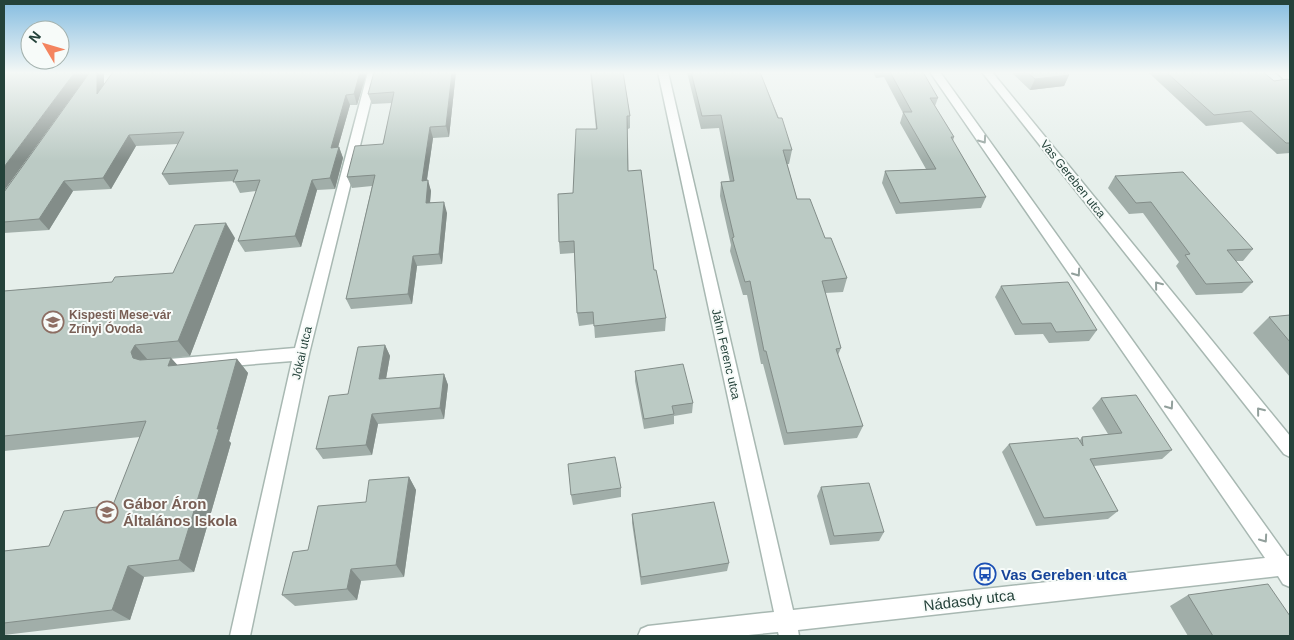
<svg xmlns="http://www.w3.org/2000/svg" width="1294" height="640" viewBox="0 0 1294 640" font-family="Arial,sans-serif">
	<rect width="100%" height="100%" fill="#e6efeb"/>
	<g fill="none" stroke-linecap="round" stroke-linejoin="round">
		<!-- minor casing -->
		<g stroke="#a8b8b2" stroke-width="3">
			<path id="minor" d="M368 72H378L309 354 250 636H230L292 361 158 372 152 371 150 366 152 361 158 360 295 348Z
				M658 72H668L793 610 1265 558 930 72H940L1287 556H1290V587L1283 584 1278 576 798 630 799 636H779L778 632 738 636H638L641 629 648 626 774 612Z
				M982 72H992L1290 436V457L1284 454Z
				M1276 72H1287L1290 74V82L1286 81Z"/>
		</g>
		<!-- minor -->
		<use href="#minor" fill="#fff" fill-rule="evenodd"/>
	</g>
	<!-- wall -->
	<path fill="#a1aea9" d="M90 72H103L104 73V85L367 72 357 105H350L338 147H339L343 158 335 189 317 190 301 247 245 252 238 241 256 191 240 193 234 181 169 185 162 174 178 144 136 146 111 189 73 191 49 230 4 233V192Z
		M456 72 449 137 433 138 427 180 431 191 430 202 447 213 442 264 417 266 412 304 351 309 346 299 372 186 352 188 347 177 383 144 392 103 372 104 368 94Z
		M590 72H623L630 116V128L628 129V171L654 270 666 318 665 331 595 338 594 324 579 326 577 313 574 253 560 254 559 242 573 193 596 129Z
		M687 72H760L792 150 789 164H787L797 199 825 238 847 278 843 292 825 293 841 348 838 355 863 426 857 438 784 445 763 364H761L747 295H743L730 251 731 245 720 196 721 182H730L719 128 701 129Z
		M873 72H923L938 98 935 106 954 137 953 141 986 197 981 208 896 214 882 183 885 171 926 169 900 123 903 113 884 77 876 78Z
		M1011 72H1068V73L1069 75 1064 86 1030 90Z
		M1148 72H1263L1274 81H1290V153L1277 154 1242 122 1206 126Z
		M1115 176 1253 249 1243 261H1236L1253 282 1242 293 1196 295 1176 266 1179 262 1143 213 1129 214 1108 188Z
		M235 238 190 356 171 358 177 365 237 359 248 373 229 441 231 443 194 572 144 577 130 620 4 635V551L49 546 113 505 140 437 4 451V291L112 282 173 273Z
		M1001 286 1097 330 1089 341 1049 343 1043 334 1015 335 995 297Z
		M1290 315V377L1253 333 1269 317Z
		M385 345 390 356 386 379 444 374 448 385 444 419 378 424 372 455 323 459 316 449 348 394Z
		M635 371 693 403 692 413 674 416V424L644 429 635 381Z
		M1101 398 1172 450 1162 459 1094 466 1118 511 1108 519 1036 526 1002 452 1009 444 1080 440 1082 437 1108 434 1092 408Z
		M409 477 416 490 404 577 361 581 357 600 295 606 282 595 308 550 366 502Z
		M821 487 884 532 879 541 830 545 817 496Z
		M621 488V497L573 505 571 495Z
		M632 514 729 563 727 571 641 585 632 523Z
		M1188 595 1290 636H1188L1170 606Z"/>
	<!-- shaded-wall -->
	<path fill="#838d89" d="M75 72H90L4 191V167Z
		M97 72H103L104 73V104L97 94Z
		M360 72H367L357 105 354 94Z
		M452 72H456L449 137 446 126Z
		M1069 75 1064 86 1030 90 1035 79Z
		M346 95 350 105 335 158 331 148Z
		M430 127 433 138 425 192 422 181Z
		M129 135 136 146 111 189 103 178Z
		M339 147 343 158 335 189 330 178Z
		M312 180 317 190 301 247 295 236Z
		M428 180 431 191 429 214 426 203Z
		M64 181 73 191 49 230 39 219Z
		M444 202 447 213 442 264 439 254Z
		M226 223 235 238 190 356 178 341Z
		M413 256 417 266 412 304 408 294Z
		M135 345 148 360 144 366 133 358 131 352Z
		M385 345 390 356 384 390 379 379Z
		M171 358 184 372 168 366Z
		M237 359 248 373 229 441 231 443 194 572 179 560Z
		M444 374 448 385 444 419 440 408Z
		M372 414 378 424 372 455 366 445Z
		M409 477 416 490 404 577 396 565Z
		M128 566 144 577 130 620 112 610Z
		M351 569 361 581 357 600 347 589Z"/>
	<!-- building -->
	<path fill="#bbcac4" stroke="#838d89" d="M4 72H75L4 167Z
		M90 72H97V94L113 72H360L354 94 346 95 331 148 339 147 330 178 312 180 295 236 238 241 260 180 233 182 238 170 162 174 184 132 129 135 103 178 64 181 39 219 4 222V192Z
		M374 72H452L446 126 430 127 422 181 428 180 426 203 444 202 439 254 413 256 408 294 346 299 375 175 347 177 355 146 383 144 394 92 368 94Z
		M591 72H623L630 116H627L628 171 641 170 654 270H656L666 318 594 326 593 312 577 313 574 241 559 242 558 194 573 193 576 129H597Z
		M691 72H760L778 118H782L792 150H783L797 199H810L825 238H831L847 278 822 281 841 348 836 349 863 426 787 433 766 351H764L750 281 745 282 732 238 734 237 721 182 734 181 721 115 702 116Z
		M890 72H923L938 98H930L954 137H951L986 197 900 203 885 171 936 169 903 112H912Z
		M1027 72H1066L1069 75 1035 79Z
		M1166 72H1263L1274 81 1288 79 1290 81V143H1286L1251 111 1214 115Z
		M1183 172 1253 249 1227 250 1253 282 1206 284 1185 255 1190 254 1151 202 1136 203 1115 176Z
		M226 223 178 341 135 345 131 352 133 358 140 360 171 358 168 366 237 359 217 429H219L179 560 128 566 112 610 4 623V551L49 546 64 511 113 505 146 421 4 436V291L112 282 115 277 173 273 195 225Z
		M1068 282 1097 330 1056 332 1051 323 1022 324 1001 286Z
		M1290 315V342L1269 317Z
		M385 345 379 379 444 374 440 408 372 414 366 445 316 449 329 396 348 394 358 347Z
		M683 364 693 403 672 406 674 414 644 419 635 371Z
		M1136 395 1172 450 1090 459 1118 511 1044 518 1009 444 1078 438 1083 446 1082 437 1122 433 1101 398Z
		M615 457 621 488 571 495 568 464Z
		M409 477 396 565 351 569 347 589 282 595 293 552 308 550 318 506 366 502 369 480Z
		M869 483 884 532 834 536 821 487Z
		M714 502 729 563 641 577 632 514Z
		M1268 584 1290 616V636H1213L1188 595Z"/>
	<!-- one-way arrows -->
	<defs><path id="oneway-chevron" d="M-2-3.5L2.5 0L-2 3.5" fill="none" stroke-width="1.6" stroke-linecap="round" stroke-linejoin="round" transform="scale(1.25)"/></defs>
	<g stroke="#92a09c">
		<use href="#oneway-chevron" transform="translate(983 140) rotate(55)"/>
		<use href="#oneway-chevron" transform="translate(1077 273) rotate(55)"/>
		<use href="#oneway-chevron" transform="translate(1158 285) rotate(-129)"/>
		<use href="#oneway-chevron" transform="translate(1170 406) rotate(55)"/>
		<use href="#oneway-chevron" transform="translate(1260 411) rotate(-129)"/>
		<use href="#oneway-chevron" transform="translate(1264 539) rotate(55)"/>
	</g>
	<!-- sky -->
	<linearGradient id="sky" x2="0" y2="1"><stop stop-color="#84bce0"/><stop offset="0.45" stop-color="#f4f8f6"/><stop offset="1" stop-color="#f4f8f6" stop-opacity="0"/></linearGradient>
	<rect width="1294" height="161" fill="url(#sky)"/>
	<!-- icons -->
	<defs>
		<g id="school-ring" transform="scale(1.125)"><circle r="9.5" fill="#f7fbf9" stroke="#8d6e63" stroke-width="1.5"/><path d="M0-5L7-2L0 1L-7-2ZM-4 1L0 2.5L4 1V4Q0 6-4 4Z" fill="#8d6e63"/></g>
		<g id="bus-ring" transform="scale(1.125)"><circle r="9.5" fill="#f7fbf9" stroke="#1a4fb4" stroke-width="1.5"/><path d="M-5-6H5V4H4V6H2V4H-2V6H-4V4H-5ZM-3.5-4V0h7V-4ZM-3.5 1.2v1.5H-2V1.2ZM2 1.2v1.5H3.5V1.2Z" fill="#1a4fb4"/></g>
	</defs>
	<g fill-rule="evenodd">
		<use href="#school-ring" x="53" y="322"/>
		<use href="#school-ring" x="107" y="512"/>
		<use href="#bus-ring" x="985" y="574"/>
	</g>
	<g text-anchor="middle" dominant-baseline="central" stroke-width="4" stroke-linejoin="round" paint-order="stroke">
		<!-- street labels -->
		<g font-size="12" fill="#24423a" stroke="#f7fbf9">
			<text transform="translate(1073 179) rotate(51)">Vas Gereben utca</text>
			<text transform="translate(302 353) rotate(-77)">Jókai utca</text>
			<text transform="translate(726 354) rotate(77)">Jáhn Ferenc utca</text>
		</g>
		<!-- education labels -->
		<g font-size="12" font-weight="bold" fill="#785e54" stroke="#f7fbf9" text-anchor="start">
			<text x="69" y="315">Kispesti Mese-vár<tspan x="69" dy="14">Zrínyi Óvoda</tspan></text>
		</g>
		<!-- near-education labels -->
		<g font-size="15" font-weight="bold" fill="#785e54" stroke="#f7fbf9" text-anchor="start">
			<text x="123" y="503">Gábor Áron<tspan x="123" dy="17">Általános Iskola</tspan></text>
		</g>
		<!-- near-transit labels -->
		<g font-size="15" font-weight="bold" fill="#164399" stroke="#f7fbf9" text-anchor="start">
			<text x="1001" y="574">Vas Gereben utca</text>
		</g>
		<!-- near-street labels -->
		<g font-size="15" fill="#24423a" stroke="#f7fbf9">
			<text transform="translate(969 600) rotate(-7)">Nádasdy utca</text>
		</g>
	</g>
	<!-- border -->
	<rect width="1294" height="640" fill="none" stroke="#24423a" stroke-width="10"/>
	<!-- north arrow -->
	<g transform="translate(45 45) rotate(308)"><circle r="24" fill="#f7fbf9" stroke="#a3b1ad"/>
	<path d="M0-4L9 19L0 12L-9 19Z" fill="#f4845f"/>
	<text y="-8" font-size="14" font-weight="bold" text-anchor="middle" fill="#24423a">N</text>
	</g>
</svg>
